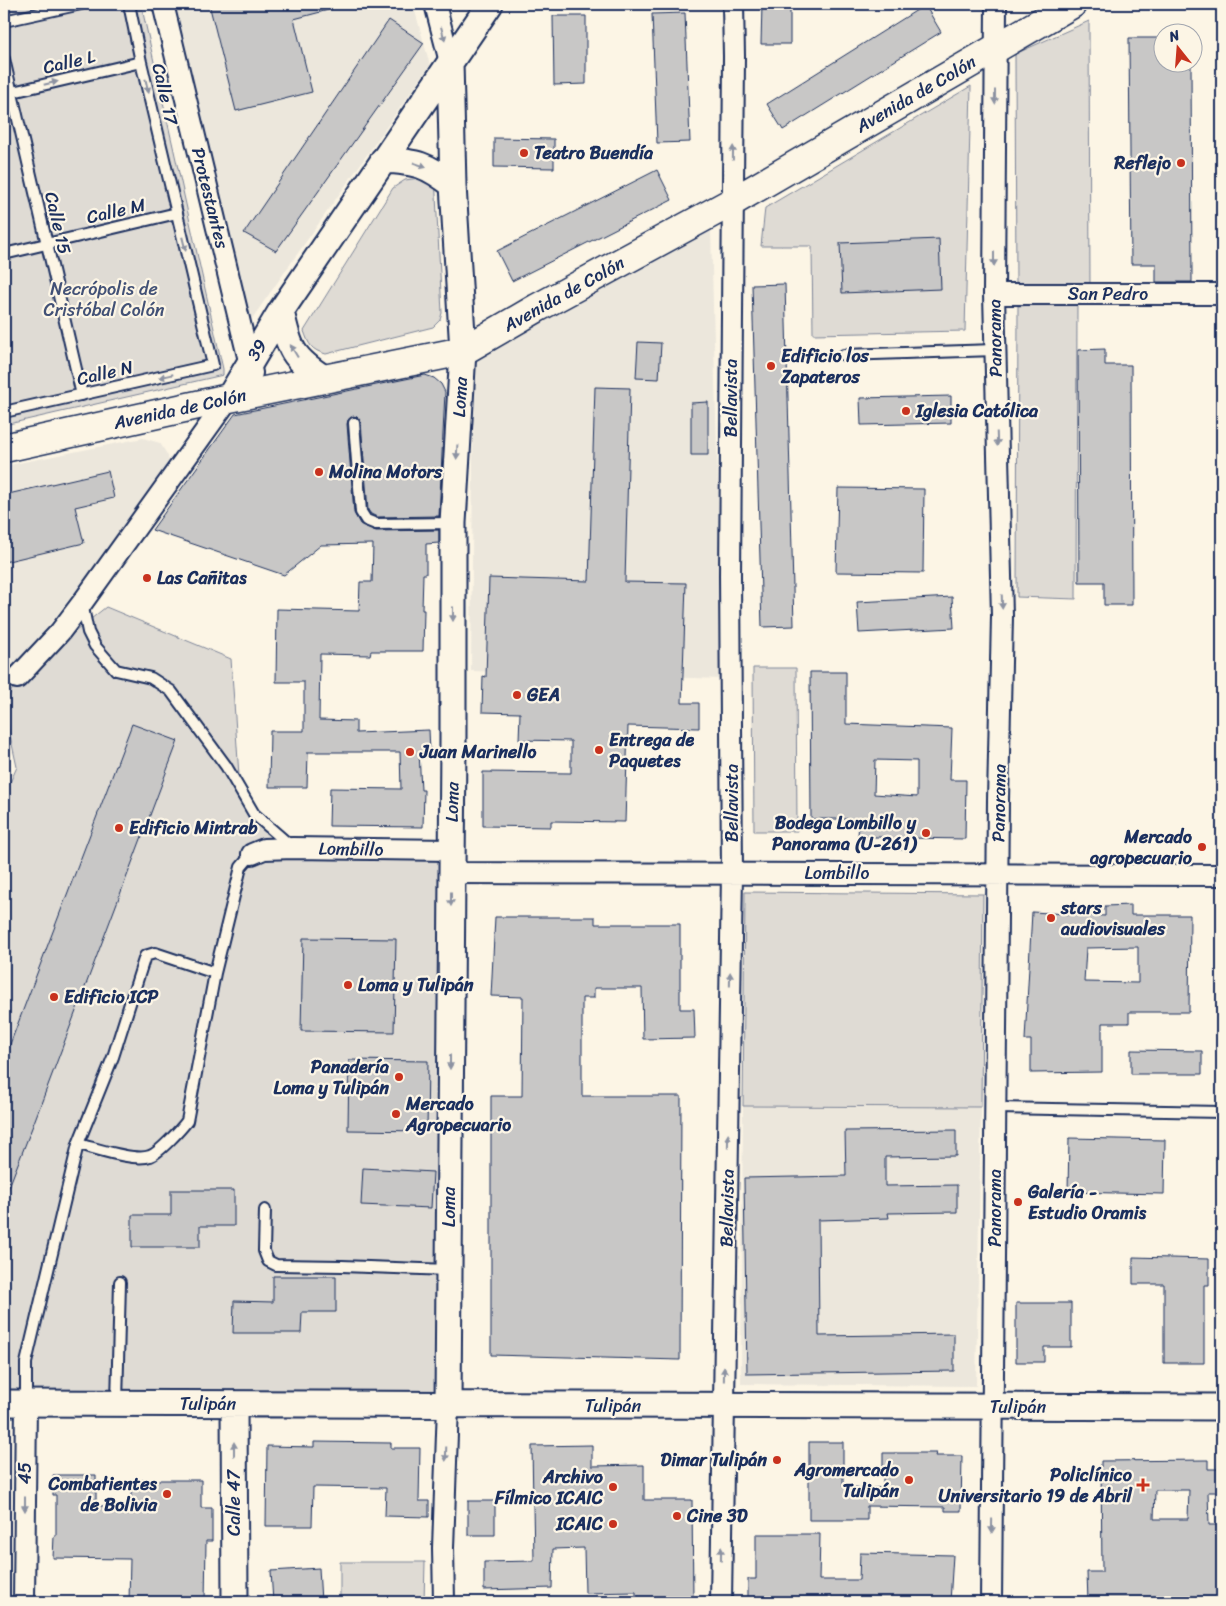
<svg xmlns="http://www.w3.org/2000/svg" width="1226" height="1606" viewBox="0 0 1226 1606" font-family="Sriracha,sans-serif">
	<rect width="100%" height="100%" fill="#fcf5e5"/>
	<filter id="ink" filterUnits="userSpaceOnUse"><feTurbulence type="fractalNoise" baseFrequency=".02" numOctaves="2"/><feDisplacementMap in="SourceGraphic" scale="10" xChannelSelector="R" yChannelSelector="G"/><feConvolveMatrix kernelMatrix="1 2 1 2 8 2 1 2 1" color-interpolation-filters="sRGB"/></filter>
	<g filter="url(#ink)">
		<!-- built -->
		<path fill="#ece7dc" d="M175 4H413L430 65 251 320Z
			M711 229 723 679 471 671 474 355Z
			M143 438 160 443 168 456 170 471 7 678H4V466Z
			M743 1106 981 1107 976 1386 741 1384Z"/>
		<!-- green -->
		<path fill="#dfdbd4" stroke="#7d8599" d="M4 4H141L223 369V375L4 425Z
			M1089 21 1090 289 1016 288 1015 54Z
			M971 86 965 331 813 334 812 246H761L765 208Z
			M435 176 442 313 440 320 433 327 326 354C311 350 309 345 304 331L393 188 405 180Z
			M1077 302 1076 599 1017 597 1018 306Z
			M106 607 231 659 240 790 254 814 293 848 451 850 448 1405 4 1403V796L17 767 4 708 17 678Z
			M753 668H796L797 831H754Z
			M745 892 983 894 981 1107 743 1106Z
			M340 1562H425L424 1602H340Z"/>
		<!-- building -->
		<path fill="#c8c7c6" stroke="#1b2f5e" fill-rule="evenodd" d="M209 4H331L332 9 294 19 312 92 236 111Z
			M762 4H790V44H761Z
			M925 5 941 32 783 130 767 104Z
			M685 13 690 142 657 143 652 14Z
			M553 16H586V84L554 85Z
			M389 20 424 43 276 251 244 233Z
			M1129 38H1163L1164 62H1191L1192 282H1156V264H1131Z
			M494 138 554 139V168L494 167Z
			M657 170 672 200 512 281 497 251Z
			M939 239 941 289 842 293 840 243Z
			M785 284 794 626 762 627 752 285Z
			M638 342 661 343 659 379 636 378Z
			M1105 349V365H1131L1132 605H1104V582H1079L1078 350Z
			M425 375 434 378 441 384 445 392 439 516 377 517 371 514 368 510 361 422 357 417 353 416 348 420 347 424 354 513 360 524 376 531 439 530V543L426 544V574H423L422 610H424L423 651H371L370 655 320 654 319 720 356 721V733L429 730 430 752H419L421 790H424L423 827 329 826 330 788 401 789 400 752H308L307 787H269L270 731H304V682H276L277 609 359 611 360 582H372L373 544 321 545 284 575 152 530 235 414Z
			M595 387 630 388 625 582 686 583 682 703H699V728L628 726 625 822 551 821V827L483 826V772L571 773V741L519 740 520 713 482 712 483 676 486 677 489 578 589 581Z
			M951 396V423L861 425 860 398Z
			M708 402V455H691V403Z
			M108 471 114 498 75 507 84 543 4 562V495Z
			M838 488 924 489 923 573 836 572Z
			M952 597 954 628 859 633 857 602Z
			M810 672H846V724L952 728 950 780H966L965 839 908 838 907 850 884 849 885 837H858L859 819H811ZM875 760 917 761V797L874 794Z
			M132 724 178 741 33 1125 5 1197H4V1060Z
			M1131 905V915H1190L1189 1012H1129V1023H1102V1072L1031 1073V1040H1025L1032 912 1105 916V906ZM1138 947V983L1084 982 1086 948Z
			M495 917H595V924H680V1009H694L695 1038 643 1039 642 988H594V998H582V1096H681L680 1360 491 1355V1096H522L523 997 491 996Z
			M303 938 396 939 394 1032 301 1031Z
			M1131 1050 1202 1051V1074H1131Z
			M349 1060 428 1061 427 1131 348 1130Z
			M956 1130V1156L885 1157V1186L957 1185V1212L888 1213 889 1218 818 1220 819 1336 954 1334V1371L747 1374 744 1178 846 1176 845 1131Z
			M1069 1138 1165 1140 1164 1194 1068 1192Z
			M363 1168 433 1172 431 1208 361 1205Z
			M171 1190H234V1226H200V1247H132V1215H171Z
			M1133 1257 1209 1259V1285H1204V1363H1164V1284H1133Z
			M273 1276H336V1312H302L301 1333H233L234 1301 273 1302Z
			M1016 1303H1071V1347H1044V1362H1016Z
			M314 1442 391 1443V1448H420L419 1501H429V1517L385 1516 386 1488 313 1487 312 1526H266L267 1446 314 1447Z
			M809 1442H843V1487L883 1488V1453H936L935 1456H962L961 1511H945V1507L867 1506V1520H809Z
			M592 1445V1466L644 1465V1500H692L693 1602H636V1592L585 1593 584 1548 553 1549 552 1588 484 1590V1562L534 1561 532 1446Z
			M1208 1460V1469H1222V1492H1208L1209 1525H1222V1602H1088L1087 1572H1102L1101 1461ZM1155 1490H1189L1188 1519H1154Z
			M53 1475H96V1506H131V1480H201V1508H212V1541H206L205 1602H129L130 1559 53 1558 54 1536H56V1495H53Z
			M468 1501H495V1535H468Z
			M756 1534H820L819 1580H859L860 1553 953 1555 950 1602H856L857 1598 748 1597V1579H756Z
			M319 1568 321 1602H273L271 1571Z"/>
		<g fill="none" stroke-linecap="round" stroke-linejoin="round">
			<!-- service casing -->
			<g stroke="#1b2f5e" stroke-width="14">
				<path id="service" d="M4 21 81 4
					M4 59 82 395
					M4 94 141 62
					M4 254 177 213
					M844 355 995 350
					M4 412 213 365 141 62 129 4
					M354 423 361 512 366 520 376 524 453 523
					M82 603 88 632 95 646 116 670 151 678 171 691 226 766 254 814 292 847
					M996 1108 1222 1112
					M78 1144 113 1057 145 956 155 953 215 973
					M265 1210 264 1251 268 1261 276 1265 342 1266 448 1270
					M26 1402V1363L78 1144C95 1148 135 1162 150 1156 159 1153 181 1129 187 1121L215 973 241 867 252 854
					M117 1403 120 1282"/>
			</g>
			<!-- minor casing -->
			<g stroke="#1b2f5e" stroke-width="24">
				<path id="minor" d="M163 4 252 373
					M435 4 450 62
					M994 294H1222
					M17 678 60 632 82 603 229 398
					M252 854 264 849 293 848 451 850
					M451 873 1222 875
					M24 1602 26 1403
					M444 1602 443 1548 448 1405
					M721 1602 732 873 730 575 734 56 733 4
					M991 1602 998 800 1002 616 994 294 996 4"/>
			</g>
			<!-- tertiary casing -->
			<g stroke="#1b2f5e" stroke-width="29">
				<path id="tertiary" d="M383 160C417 162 426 164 453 185
					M281 311C289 349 292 358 325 379
					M229 398 281 311 490 4
					M4 1403 1222 1407
					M234 1404 235 1602
					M448 1405 453 740V523L463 351 453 185 450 62"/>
			</g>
			<!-- secondary casing -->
			<g stroke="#1b2f5e" stroke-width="31">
				<path id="secondary" d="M4 448 229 398 463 351 537 308 732 202 1072 4"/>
			</g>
			<!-- service -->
			<use href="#service" stroke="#fcf5e5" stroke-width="10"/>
			<!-- minor -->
			<use href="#minor" stroke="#fcf5e5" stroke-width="20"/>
			<!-- tertiary -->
			<use href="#tertiary" stroke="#fcf5e5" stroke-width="25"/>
			<!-- secondary -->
			<use href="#secondary" stroke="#fcf5e5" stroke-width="28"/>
		</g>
		<!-- one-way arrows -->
		<defs><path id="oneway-solid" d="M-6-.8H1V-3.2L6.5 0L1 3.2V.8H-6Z" transform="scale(1.25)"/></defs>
		<g fill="#8c92a2">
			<use href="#oneway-solid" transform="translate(443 34) rotate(75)"/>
			<use href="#oneway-solid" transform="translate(51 83) rotate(-13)"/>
			<use href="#oneway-solid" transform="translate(147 86) rotate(77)"/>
			<use href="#oneway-solid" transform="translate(995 97) rotate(90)"/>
			<use href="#oneway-solid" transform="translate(733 153) rotate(-89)"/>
			<use href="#oneway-solid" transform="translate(420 165) rotate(19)"/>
			<use href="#oneway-solid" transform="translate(184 244) rotate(76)"/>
			<use href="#oneway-solid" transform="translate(994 259) rotate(90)"/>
			<use href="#oneway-solid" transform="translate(294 351) rotate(-121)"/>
			<use href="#oneway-solid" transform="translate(166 376) rotate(167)"/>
			<use href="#oneway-solid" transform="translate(997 439) rotate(88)"/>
			<use href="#oneway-solid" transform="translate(457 452) rotate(93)"/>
			<use href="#oneway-solid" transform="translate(1002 602) rotate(88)"/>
			<use href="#oneway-solid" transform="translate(453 614) rotate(90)"/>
			<use href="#oneway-solid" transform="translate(451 899) rotate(90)"/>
			<use href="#oneway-solid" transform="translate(730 979) rotate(-89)"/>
			<use href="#oneway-solid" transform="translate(450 1062) rotate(90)"/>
			<use href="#oneway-solid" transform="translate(728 1141) rotate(-89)"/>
			<use href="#oneway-solid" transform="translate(724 1374) rotate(-89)"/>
			<use href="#oneway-solid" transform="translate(234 1449) rotate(-90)"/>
			<use href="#oneway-solid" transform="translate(446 1454) rotate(92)"/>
			<use href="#oneway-solid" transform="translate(25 1504) rotate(90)"/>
			<use href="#oneway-solid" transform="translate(992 1526) rotate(91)"/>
			<use href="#oneway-solid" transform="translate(721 1554) rotate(-89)"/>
		</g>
	</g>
	<!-- markers -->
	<g fill="#c8321e" stroke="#fcf5e5" stroke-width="2">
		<circle cx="524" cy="153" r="5"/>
		<circle cx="1181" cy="163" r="5"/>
		<circle cx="771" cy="366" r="5"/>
		<circle cx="906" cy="411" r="5"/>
		<circle cx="319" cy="472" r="5"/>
		<circle cx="147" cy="578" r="5"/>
		<circle cx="517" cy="695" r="5"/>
		<circle cx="599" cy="750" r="5"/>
		<circle cx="410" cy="752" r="5"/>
		<circle cx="119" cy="828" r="5"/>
		<circle cx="926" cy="833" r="5"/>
		<circle cx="1202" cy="847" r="5"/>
		<circle cx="1051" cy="918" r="5"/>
		<circle cx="348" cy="985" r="5"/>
		<circle cx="54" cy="997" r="5"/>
		<circle cx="399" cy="1077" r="5"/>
		<circle cx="396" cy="1114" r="5"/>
		<circle cx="1018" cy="1202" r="5"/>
		<circle cx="777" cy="1460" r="5"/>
		<circle cx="909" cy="1480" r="5"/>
		<path d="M1140.5 1477.5h5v5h5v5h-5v5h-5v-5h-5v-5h5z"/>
		<circle cx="613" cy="1487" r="5"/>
		<circle cx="167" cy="1494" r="5"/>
		<circle cx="677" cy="1516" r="5"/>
		<circle cx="613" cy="1524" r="5"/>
	</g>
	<g text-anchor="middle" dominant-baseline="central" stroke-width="4.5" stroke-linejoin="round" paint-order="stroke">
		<!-- street labels -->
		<g font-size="18" fill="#1b2f5e" stroke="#fcf5e5">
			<text transform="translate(69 62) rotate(-13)">Calle L</text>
			<text transform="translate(165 94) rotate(77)">Calle 17</text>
			<text transform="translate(916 94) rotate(-30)">Avenida de Colón</text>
			<text transform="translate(210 198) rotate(76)">Protestantes</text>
			<text transform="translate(116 211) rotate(-13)">Calle M</text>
			<text transform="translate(58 223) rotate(77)">Calle 15</text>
			<text transform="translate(564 294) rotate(-29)">Avenida de Colón</text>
			<text x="1108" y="294">San Pedro</text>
			<text transform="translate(995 338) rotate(-91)">Panorama</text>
			<text transform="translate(257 350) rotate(-59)">39</text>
			<text transform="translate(105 373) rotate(-13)">Calle N</text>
			<text transform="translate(460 397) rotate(-87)">Loma</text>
			<text transform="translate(731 398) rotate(-90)">Bellavista</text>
			<text transform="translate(180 409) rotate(-12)">Avenida de Colón</text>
			<text transform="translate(452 802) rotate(-89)">Loma</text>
			<text transform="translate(732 803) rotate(-90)">Bellavista</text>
			<text transform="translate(999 803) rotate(-89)">Panorama</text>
			<text transform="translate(351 849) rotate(1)">Lombillo</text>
			<text x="837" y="873">Lombillo</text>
			<text transform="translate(449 1207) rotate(-90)">Loma</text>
			<text transform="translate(727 1208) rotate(-89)">Bellavista</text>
			<text transform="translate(995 1208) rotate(-90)">Panorama</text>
			<text x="208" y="1404">Tulipán</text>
			<text x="613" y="1406">Tulipán</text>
			<text x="1018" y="1407">Tulipán</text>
			<text transform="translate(25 1473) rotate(-90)">45</text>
			<text transform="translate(234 1503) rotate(-90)">Calle 47</text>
		</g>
		<!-- poi labels -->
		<g font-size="18" font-weight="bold" fill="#1b2f5e" stroke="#fcf5e5" text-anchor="start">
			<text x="534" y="153">Teatro Buendía</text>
			<text x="1171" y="163" text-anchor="end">Reflejo</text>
			<text x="781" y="356">Edificio los<tspan x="781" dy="21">Zapateros</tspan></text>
			<text x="916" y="411">Iglesia Católica</text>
			<text x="329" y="472">Molina Motors</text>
			<text x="157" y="578">Las Cañitas</text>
			<text x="527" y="695">GEA</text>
			<text x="609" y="740">Entrega de<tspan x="609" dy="21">Paquetes</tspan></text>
			<text x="420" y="752">Juan Marinello</text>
			<text x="916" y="823" text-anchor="end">Bodega Lombillo y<tspan x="916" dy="21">Panorama (U-261)</tspan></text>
			<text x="129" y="828">Edificio Mintrab</text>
			<text x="1192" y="837" text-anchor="end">Mercado<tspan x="1192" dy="21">agropecuario</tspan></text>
			<text x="1061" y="908">stars<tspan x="1061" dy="21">audiovisuales</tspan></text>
			<text x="358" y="985">Loma y Tulipán</text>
			<text x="64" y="997">Edificio ICP</text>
			<text x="389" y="1067" text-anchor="end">Panadería<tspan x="389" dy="21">Loma y Tulipán</tspan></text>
			<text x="406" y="1104">Mercado<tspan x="406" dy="21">Agropecuario</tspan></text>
			<text x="1028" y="1192">Galería -<tspan x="1028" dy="21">Estudio Oramis</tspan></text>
			<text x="767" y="1460" text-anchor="end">Dimar Tulipán</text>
			<text x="899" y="1470" text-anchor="end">Agromercado<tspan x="899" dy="21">Tulipán</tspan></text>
			<text x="1132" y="1475" text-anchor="end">Policlínico<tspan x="1132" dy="21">Universitario 19 de Abril</tspan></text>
			<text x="603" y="1477" text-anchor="end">Archivo<tspan x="603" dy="21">Fílmico ICAIC</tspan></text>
			<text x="157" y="1484" text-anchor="end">Combatientes<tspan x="157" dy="21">de Bolivia</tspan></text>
			<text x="687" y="1516">Cine 3D</text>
			<text x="603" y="1524" text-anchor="end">ICAIC</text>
		</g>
		<!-- park labels -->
		<g font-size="18" fill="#425176" stroke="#fcf5e5">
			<text x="104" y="289">Necrópolis de<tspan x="104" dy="21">Cristóbal Colón</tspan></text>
		</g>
	</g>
	<!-- margin -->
	<rect width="1226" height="1606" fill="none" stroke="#fcf5e5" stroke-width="20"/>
	<rect x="10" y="10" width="1206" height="1586" fill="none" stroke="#1b2f5e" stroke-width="2" filter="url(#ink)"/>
	<!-- north arrow -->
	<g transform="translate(1178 48) rotate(343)"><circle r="24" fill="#fcf5e5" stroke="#a2a6af"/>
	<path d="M0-4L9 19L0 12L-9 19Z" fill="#c8321e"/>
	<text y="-8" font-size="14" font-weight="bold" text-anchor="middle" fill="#1b2f5e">N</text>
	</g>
</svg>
